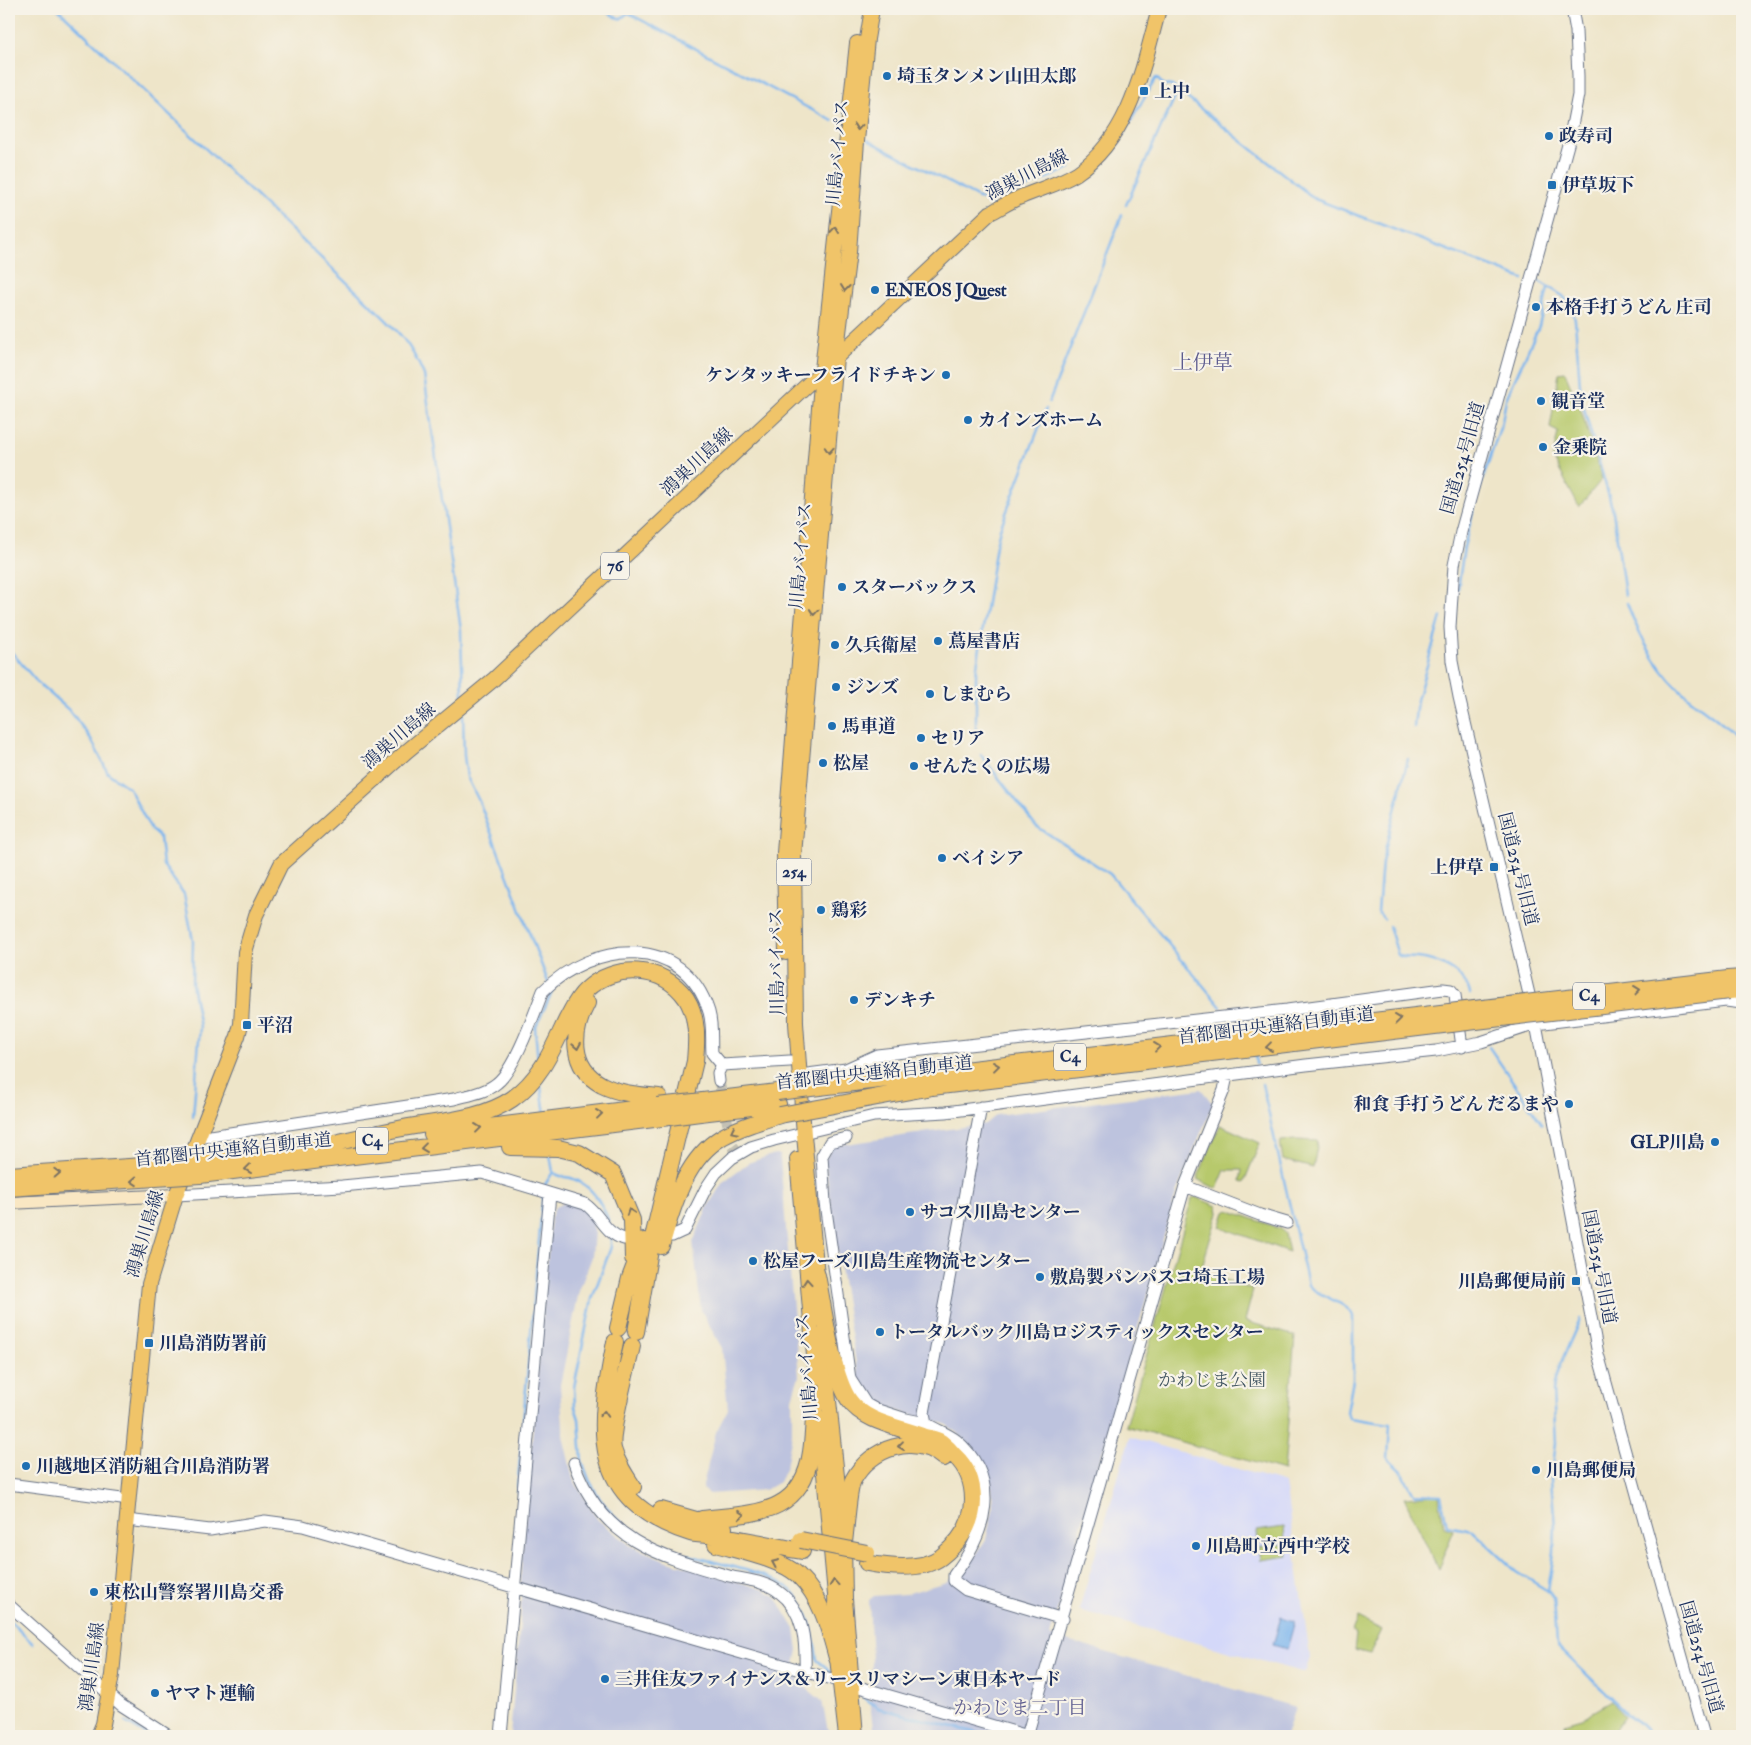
<svg xmlns="http://www.w3.org/2000/svg" width="1751" height="1745" viewBox="0 0 1751 1745" font-family="'IM FELL Double Pica','Noto Serif JP',serif">
	<rect width="100%" height="100%" fill="#f7f3e8"/>
	<filter id="ink" filterUnits="userSpaceOnUse"><feTurbulence type="fractalNoise" baseFrequency=".02" numOctaves="2"/><feDisplacementMap in="SourceGraphic" scale="10" xChannelSelector="R" yChannelSelector="G"/><feConvolveMatrix kernelMatrix="1 2 1 2 8 2 1 2 1" color-interpolation-filters="sRGB"/></filter>
	<filter id="wash" filterUnits="userSpaceOnUse"><feTurbulence type="fractalNoise" baseFrequency=".0096" numOctaves="4" result="noise"/><feDisplacementMap in="SourceGraphic" scale="20" xChannelSelector="R" yChannelSelector="G"/><feGaussianBlur stdDeviation="1.12" result="paint"/><feColorMatrix in="noise" values="0 0 0 0 0 0 0 0 0 0 0 0 0 0 0 0 0 1.4 0 .05"/><feComposite in="paint" operator="in"/></filter>
	<g filter="url(#wash)">
		<rect width="100%" height="100%" fill="#eee5c9"/>
		<!-- built -->
		<path fill="#d4d8f9" d="M1130 1437 1285 1483 1310 1657 1305 1673 1079 1610Z"/>
		<!-- industrial -->
		<path fill="#bdc3de" d="M1201 1089 1213 1104 1177 1190 1050 1636 1295 1707 1286 1736H874L871 1711 872 1661 869 1600 874 1596 906 1594 946 1582 969 1566 986 1539 993 1510 992 1490 989 1474 980 1457 957 1432 945 1424 884 1407 869 1398 860 1386 841 1274 825 1161 832 1146 985 1124 996 1115Z
			M775 1154 779 1155 780 1159 799 1376 792 1398V1434L786 1467 779 1482 765 1490 709 1494 702 1489 716 1432 728 1409 722 1348 701 1310 693 1242 708 1206 723 1182 748 1163Z
			M564 1203 579 1206 588 1213 593 1222 594 1232 592 1257 579 1291 560 1385 564 1440 573 1479 598 1520 631 1546 665 1560 762 1589 775 1596 795 1629 798 1650 795 1665 800 1683 822 1701 829 1736H510L521 1612V1569L551 1217 555 1207Z"/>
		<!-- green -->
		<path fill="#b7c96c" stroke="#697c65" d="M1565 372 1582 413 1602 479 1579 507 1553 458 1558 432 1550 428 1559 373Z
			M1220 1125 1260 1143 1244 1182 1240 1181 1242 1170H1225L1217 1189 1197 1179Z
			M1296 1140 1318 1141 1313 1168 1283 1160 1280 1141Z
			M1195 1197 1217 1206 1218 1213 1203 1263 1207 1273 1253 1290 1245 1321 1295 1336 1284 1471 1126 1426 1192 1198Z
			M1228 1210 1281 1229 1285 1234 1289 1252 1220 1227 1225 1212Z
			M1437 1495 1439 1496 1444 1527 1454 1530 1438 1569 1404 1497Z
			M1284 1527 1285 1540 1258 1543 1257 1531Z
			M1286 1544 1288 1556 1261 1560 1259 1547Z
			M1358 1618 1382 1630 1370 1654 1354 1650 1356 1635 1352 1632Z
			M1612 1701 1625 1715 1611 1736H1565L1564 1724 1581 1719Z"/>
		<!-- water -->
		<path fill="#7db6ee" stroke="#4c72a6" d="M1281 1617 1295 1621 1287 1649 1273 1645Z"/>
		<g fill="none" stroke-linecap="round" stroke-linejoin="round">
			<!-- stream -->
			<path stroke="#7db6ee" stroke-width="2.5" d="M58 9 375 309C400 333 410 343 424 375L461 630 463 698
				M600 9 620 19 628 13 833 121
				M868 140 992 205
				M1089 174 1095 171 1122 136 1156 78 1164 85 1172 86 1315 199 1523 279
				M1009 195 1070 168
				M1126 205 1177 92
				M1539 281 1563 296 1571 306 1575 320 1581 398 1613 511 1625 595
				M1049 402 1122 215
				M1458 589 1464 547 1477 496 1502 422 1506 399 1539 326 1548 288
				M1627 603C1640 639 1658 672 1688 697 1709 714 1726 723 1742 746
				M9 649 37 682 71 712 91 739 108 773 129 788 151 830 160 838 163 865 184 894 193 941 192 984 200 1027 193 1117
				M463 711 464 756 467 777 479 801 548 982
				M1414 727 1417 700 1441 617
				M976 731V673L996 545 1000 529 1046 409
				M981 755 1036 826 1110 874 1221 1007
				M1384 919 1378 912 1382 862 1408 759
				M1389 926 1398 955C1404 959 1410 957 1417 958 1438 960 1466 973 1470 994
				M1241 1021 1252 1029
				M1489 1047 1542 1124
				M1255 1054 1256 1064
				M538 1062 535 1028 552 992 551 989
				M540 1080 545 1114
				M1262 1084 1308 1285C1318 1297 1348 1302 1353 1316V1380L1347 1412 1349 1418 1390 1424 1388 1459 1402 1472 1414 1494 1441 1495 1447 1526 1473 1531 1517 1572 1548 1591
				M553 1172C560 1178 563 1176 571 1178 592 1185 602 1203 609 1222
				M543 1188 553 1172 550 1154
				M611 1238V1247L592 1299 574 1387 575 1407 579 1419 582 1461 589 1480 600 1499 615 1517 636 1534 679 1553
				M1580 1319 1560 1365 1553 1391 1556 1443 1551 1480 1555 1526 1554 1552 1548 1591 1554 1599 1557 1644 1560 1649 1651 1736
				M517 1492 543 1194
				M686 1554C710 1562 768 1573 786 1586 808 1602 814 1635 817 1660L833 1673
				M9 1620 33 1644
				M857 1692 878 1708 989 1736
				M125 1722 149 1736"/>
		</g>
	</g>
	<g filter="url(#ink)">
		<g fill="none" stroke-linecap="round" stroke-linejoin="round">
			<!-- tertiary-tunnel -->
			<path stroke="#c4c1b4" stroke-width="11" stroke-dasharray="11 5.5" stroke-linecap="butt" d="M719 1081 732 1145 736 1150"/>
			<!-- tertiary casing -->
			<g stroke="#656f83" stroke-width="13">
				<path id="tertiary" d="M1572 9 1576 31 1578 76V95L1569 141 1461 532 1454 565 1450 627 1452 661 1459 697 1536 1024 1598 1354 1704 1736
					M800 1075 846 1069 877 1055 1287 1010 1443 989 1451 990 1455 995 1462 1047
					M719 1081 718 1073 722 1065
					M981 1107 924 1413 926 1423C936 1430 947 1433 956 1440 1003 1480 986 1533 954 1575V1581L966 1590 1063 1619
					M197 1138 454 1099C468 1095 485 1093 497 1083 515 1069 534 1014 543 991 593 941 684 932 709 1012 713 1026 711 1039 712 1053L722 1065 790 1061
					M846 1138 830 1142 822 1156 825 1203 850 1379 866 1404 875 1409 906 1419 926 1423
					M1185 1186 1260 1215 1287 1223
					M176 1195 342 1186 482 1173 585 1204C601 1215 604 1233 624 1239
					M672 1236 685 1230 706 1188 716 1173 732 1158 751 1147 774 1140 874 1116 946 1112 1306 1065 1436 1051 1481 1042 1536 1024 1726 1001 1742 1003
					M574 1463C601 1540 657 1556 729 1576 745 1580 766 1581 779 1592 804 1610 806 1643 805 1671
					M9 1484 129 1500
					M127 1520 210 1530 265 1521 303 1526 1028 1736
					M9 1605 121 1705 169 1736
					M501 1736 550 1194
					M1027 1736 1185 1186 1224 1090 1227 1076"/>
			</g>
			<!-- secondary casing -->
			<g stroke="#656f83" stroke-width="14">
				<path id="secondary" d="M9 1203 176 1195"/>
			</g>
			<!-- primary casing -->
			<g stroke="#656f83" stroke-width="16">
				<path id="primary" d="M98 1736 103 1724 112 1675 149 1284 176 1195 238 1036 241 1024 245 952 256 915 281 864 407 751 493 680 990 213C1000 208 1010 201 1021 197 1039 189 1060 184 1077 173 1130 137 1143 67 1159 9"/>
			</g>
			<!-- trunk casing -->
			<g stroke="#656f83" stroke-width="16">
				<path id="trunk" d="M786 953 784 853 822 370 857 43
					M797 1159 816 1379
					M818 1286 804 1135 796 1023 794 855 836 357 849 252 857 141 867 39 872 9
					M822 1335 844 1542 845 1599 856 1736
					M819 1418 835 1595 837 1658 846 1736"/>
			</g>
			<!-- motorway casing -->
			<g stroke="#656f83" stroke-width="18">
				<path id="motorway" d="M1728 979 1742 978
					M1729 991 1742 990
					M587 1003C572 1031 569 1067 602 1085 620 1094 640 1095 659 1097
					M930 1074 1449 1012
					M932 1087 1451 1024
					M703 1101 777 1092
					M700 1113 778 1104
					M432 1134 657 1106
					M510 1147 558 1148 579 1153 613 1174 632 1220 633 1258
					M296 1152C331 1144 367 1135 403 1128 439 1121 481 1120 512 1099 541 1079 553 1048 567 1019 573 1008 577 998 586 990 614 963 663 965 686 998 698 1017 697 1039 695 1061L650 1250 636 1332
					M204 1162 306 1150
					M200 1175 654 1119
					M661 1246C673 1207 684 1160 722 1137 740 1127 760 1121 780 1115
					M817 1275C824 1309 831 1372 849 1400 864 1422 900 1427 923 1436 929 1438 936 1439 941 1442 946 1446 951 1451 955 1456 968 1468 973 1482 973 1500 973 1524 960 1542 941 1557 922 1571 888 1567 867 1563
					M618 1328 630 1278 644 1241
					M615 1342C597 1430 588 1500 690 1533 699 1536 711 1534 720 1536 748 1540 775 1546 802 1551
					M632 1346C628 1366 609 1432 613 1449 617 1463 625 1475 633 1487
					M661 1510 724 1528
					M702 1519C753 1513 802 1516 811 1452 814 1433 813 1414 817 1395
					M844 1542C846 1529 848 1490 853 1480 871 1447 914 1433 944 1458
					M716 1544C739 1551 781 1559 798 1575 821 1597 829 1628 837 1658"/>
			</g>
			<!-- tertiary -->
			<use href="#tertiary" stroke="#fff" stroke-width="11"/>
			<!-- secondary -->
			<use href="#secondary" stroke="#f9e7c3" stroke-width="12"/>
			<!-- primary -->
			<use href="#primary" stroke="#f0c469" stroke-width="14"/>
			<!-- trunk -->
			<use href="#trunk" stroke="#f0c469" stroke-width="14"/>
			<!-- motorway -->
			<use href="#motorway" stroke="#f0c469" stroke-width="16"/>
			<!-- motorway-bridge casing -->
			<g stroke="#656f83" stroke-width="18" stroke-linecap="butt">
				<path id="motorway-bridge" d="M1449 1012 1728 979
					M1451 1024 1729 991
					M777 1092 930 1074
					M657 1106 703 1101
					M780 1115 932 1087
					M654 1119 700 1113
					M9 1175 204 1162
					M9 1188 200 1175
					M801 1540 867 1553"/>
			</g>
			<!-- motorway-bridge -->
			<use href="#motorway-bridge" stroke="#f0c469" stroke-width="16"/>
		</g>
		<!-- one-way arrows -->
		<defs><path id="oneway-chevron" d="M-2-3.5L2.5 0L-2 3.5" fill="none" stroke-width="1.6" stroke-linecap="round" stroke-linejoin="round" transform="scale(1.25)"/></defs>
		<g stroke="#7b7263">
			<use href="#oneway-chevron" transform="translate(858 127) rotate(95)"/>
			<use href="#oneway-chevron" transform="translate(835 230) rotate(-83)"/>
			<use href="#oneway-chevron" transform="translate(845 288) rotate(97)"/>
			<use href="#oneway-chevron" transform="translate(829 450) rotate(94)"/>
			<use href="#oneway-chevron" transform="translate(814 612) rotate(95)"/>
			<use href="#oneway-chevron" transform="translate(1637 990) rotate(-7)"/>
			<use href="#oneway-chevron" transform="translate(1398 1019) rotate(-7)"/>
			<use href="#oneway-chevron" transform="translate(577 1046) rotate(80)"/>
			<use href="#oneway-chevron" transform="translate(1157 1047) rotate(-7)"/>
			<use href="#oneway-chevron" transform="translate(1269 1047) rotate(173)"/>
			<use href="#oneway-chevron" transform="translate(996 1066) rotate(-7)"/>
			<use href="#oneway-chevron" transform="translate(599 1114) rotate(-7)"/>
			<use href="#oneway-chevron" transform="translate(478 1128) rotate(-7)"/>
			<use href="#oneway-chevron" transform="translate(734 1131) rotate(154)"/>
			<use href="#oneway-chevron" transform="translate(424 1148) rotate(173)"/>
			<use href="#oneway-chevron" transform="translate(248 1169) rotate(173)"/>
			<use href="#oneway-chevron" transform="translate(57 1173) rotate(-3)"/>
			<use href="#oneway-chevron" transform="translate(134 1181) rotate(176)"/>
			<use href="#oneway-chevron" transform="translate(630 1212) rotate(-109)"/>
			<use href="#oneway-chevron" transform="translate(807 1282) rotate(-95)"/>
			<use href="#oneway-chevron" transform="translate(604 1414) rotate(-86)"/>
			<use href="#oneway-chevron" transform="translate(901 1446) rotate(173)"/>
			<use href="#oneway-chevron" transform="translate(741 1515) rotate(-4)"/>
			<use href="#oneway-chevron" transform="translate(775 1563) rotate(-156)"/>
			<use href="#oneway-chevron" transform="translate(834 1583) rotate(-95)"/>
		</g>
	</g>
	<!-- markers -->
	<g fill="#1f6fb2" stroke="#f7f3e8" stroke-width="2">
		<circle cx="887" cy="76" r="5"/>
		<rect x="1139" y="86" width="10" height="10" rx="2.5"/>
		<circle cx="1549" cy="136" r="5"/>
		<rect x="1547" y="180" width="10" height="10" rx="2.5"/>
		<circle cx="875" cy="290" r="5"/>
		<circle cx="1536" cy="307" r="5"/>
		<circle cx="946" cy="375" r="5"/>
		<circle cx="1541" cy="401" r="5"/>
		<circle cx="968" cy="420" r="5"/>
		<circle cx="1543" cy="447" r="5"/>
		<circle cx="842" cy="587" r="5"/>
		<circle cx="938" cy="641" r="5"/>
		<circle cx="835" cy="645" r="5"/>
		<circle cx="836" cy="687" r="5"/>
		<circle cx="930" cy="694" r="5"/>
		<circle cx="832" cy="726" r="5"/>
		<circle cx="921" cy="738" r="5"/>
		<circle cx="823" cy="763" r="5"/>
		<circle cx="914" cy="766" r="5"/>
		<circle cx="942" cy="858" r="5"/>
		<rect x="1489" y="862" width="10" height="10" rx="2.5"/>
		<circle cx="821" cy="910" r="5"/>
		<circle cx="854" cy="1000" r="5"/>
		<rect x="242" y="1020" width="10" height="10" rx="2.5"/>
		<circle cx="1569" cy="1104" r="5"/>
		<circle cx="1715" cy="1142" r="5"/>
		<circle cx="910" cy="1212" r="5"/>
		<circle cx="753" cy="1261" r="5"/>
		<circle cx="1040" cy="1277" r="5"/>
		<rect x="1571" y="1276" width="10" height="10" rx="2.5"/>
		<circle cx="880" cy="1332" r="5"/>
		<rect x="144" y="1338" width="10" height="10" rx="2.5"/>
		<circle cx="26" cy="1466" r="5"/>
		<circle cx="1536" cy="1470" r="5"/>
		<circle cx="1196" cy="1546" r="5"/>
		<circle cx="94" cy="1592" r="5"/>
		<circle cx="605" cy="1679" r="5"/>
		<circle cx="155" cy="1693" r="5"/>
	</g>
	<g text-anchor="middle" dominant-baseline="central" stroke-width="4.5" stroke-linejoin="round" paint-order="stroke">
		<!-- shield labels -->
		<g fill="#f7f3e8" stroke="#5d6a87" stroke-width="1">
			<rect x="601" y="552.5" width="28" height="27" rx="4"/>
			<rect x="776.5" y="858.5" width="35" height="27" rx="4"/>
			<rect x="1573" y="982.5" width="32" height="27" rx="4"/>
			<rect x="1054" y="1043.5" width="32" height="27" rx="4"/>
			<rect x="356" y="1127.5" width="32" height="27" rx="4"/>
		</g>
		<g font-size="16" font-weight="bold" fill="#1b2f5e">
			<text x="615" y="566">76</text>
			<text x="794" y="872">254</text>
			<text x="1589" y="996">C4</text>
			<text x="1070" y="1057">C4</text>
			<text x="372" y="1141">C4</text>
		</g>
		<!-- poi labels -->
		<g font-size="18" font-weight="bold" fill="#1b2f5e" stroke="#f7f3e8" text-anchor="start">
			<text x="897" y="76">埼玉タンメン山田太郎</text>
			<text x="1154" y="91">上中</text>
			<text x="1559" y="136">政寿司</text>
			<text x="1562" y="185">伊草坂下</text>
			<text x="885" y="290">ENEOS JQuest</text>
			<text x="1546" y="307">本格手打うどん 庄司</text>
			<text x="936" y="375" text-anchor="end">ケンタッキーフライドチキン</text>
			<text x="1551" y="401">観音堂</text>
			<text x="978" y="420">カインズホーム</text>
			<text x="1553" y="447">金乗院</text>
			<text x="852" y="587">スターバックス</text>
			<text x="948" y="641">蔦屋書店</text>
			<text x="845" y="645">久兵衛屋</text>
			<text x="846" y="687">ジンズ</text>
			<text x="940" y="694">しまむら</text>
			<text x="842" y="726">馬車道</text>
			<text x="931" y="738">セリア</text>
			<text x="833" y="763">松屋</text>
			<text x="924" y="766">せんたくの広場</text>
			<text x="952" y="858">ベイシア</text>
			<text x="1484" y="867" text-anchor="end">上伊草</text>
			<text x="831" y="910">鶏彩</text>
			<text x="864" y="1000">デンキチ</text>
			<text x="257" y="1025">平沼</text>
			<text x="1559" y="1104" text-anchor="end">和食 手打うどん だるまや</text>
			<text x="1705" y="1142" text-anchor="end">GLP川島</text>
			<text x="920" y="1212">サコス川島センター</text>
			<text x="763" y="1261">松屋フーズ川島生産物流センター</text>
			<text x="1050" y="1277">敷島製パンパスコ埼玉工場</text>
			<text x="1566" y="1281" text-anchor="end">川島郵便局前</text>
			<text x="890" y="1332">トータルバック川島ロジスティックスセンター</text>
			<text x="159" y="1343">川島消防署前</text>
			<text x="36" y="1466">川越地区消防組合川島消防署</text>
			<text x="1546" y="1470">川島郵便局</text>
			<text x="1206" y="1546">川島町立西中学校</text>
			<text x="104" y="1592">東松山警察署川島交番</text>
			<text x="615" y="1679">三井住友ファイナンス＆リースリマシーン東日本ヤード</text>
			<text x="165" y="1693">ヤマト運輸</text>
		</g>
		<!-- street labels -->
		<g font-size="18" fill="#1b2f5e" stroke="#f7f3e8">
			<text transform="translate(838 153) rotate(-85)">川島バイパス</text>
			<text transform="translate(1027 175) rotate(-27)">鴻巣川島線</text>
			<text transform="translate(1463 458) rotate(-74)">国道254号旧道</text>
			<text transform="translate(697 462) rotate(-43)">鴻巣川島線</text>
			<text transform="translate(801 556) rotate(-85)">川島バイパス</text>
			<text transform="translate(399 736) rotate(-41)">鴻巣川島線</text>
			<text transform="translate(1518 869) rotate(76)">国道254号旧道</text>
			<text transform="translate(777 962) rotate(-91)">川島バイパス</text>
			<text transform="translate(1276 1026) rotate(-7)">首都圏中央連絡自動車道</text>
			<text transform="translate(874 1073) rotate(-6)">首都圏中央連絡自動車道</text>
			<text transform="translate(233 1150) rotate(-6)">首都圏中央連絡自動車道</text>
			<text transform="translate(145 1234) rotate(-73)">鴻巣川島線</text>
			<text transform="translate(1599 1267) rotate(79)">国道254号旧道</text>
			<text transform="translate(807 1367) rotate(-95)">川島バイパス</text>
			<text transform="translate(1701 1657) rotate(74)">国道254号旧道</text>
			<text transform="translate(92 1667) rotate(-82)">鴻巣川島線</text>
		</g>
		<!-- park labels -->
		<g font-size="18" fill="#425662" stroke="#f7f3e8">
			<text x="1212" y="1380">かわじま公園</text>
		</g>
		<!-- neighbourhood labels -->
		<g font-size="19" fill="#5d5c8f" stroke="#f7f3e8">
			<text x="1020" y="1708">かわじま二丁目</text>
		</g>
		<!-- quarter labels -->
		<g font-size="20" fill="#5d5c8f" stroke="#f7f3e8">
			<text x="1203" y="362">上伊草</text>
		</g>
	</g>
	<!-- margin -->
	<rect width="1751" height="1745" fill="none" stroke="#f7f3e8" stroke-width="30"/>
</svg>
